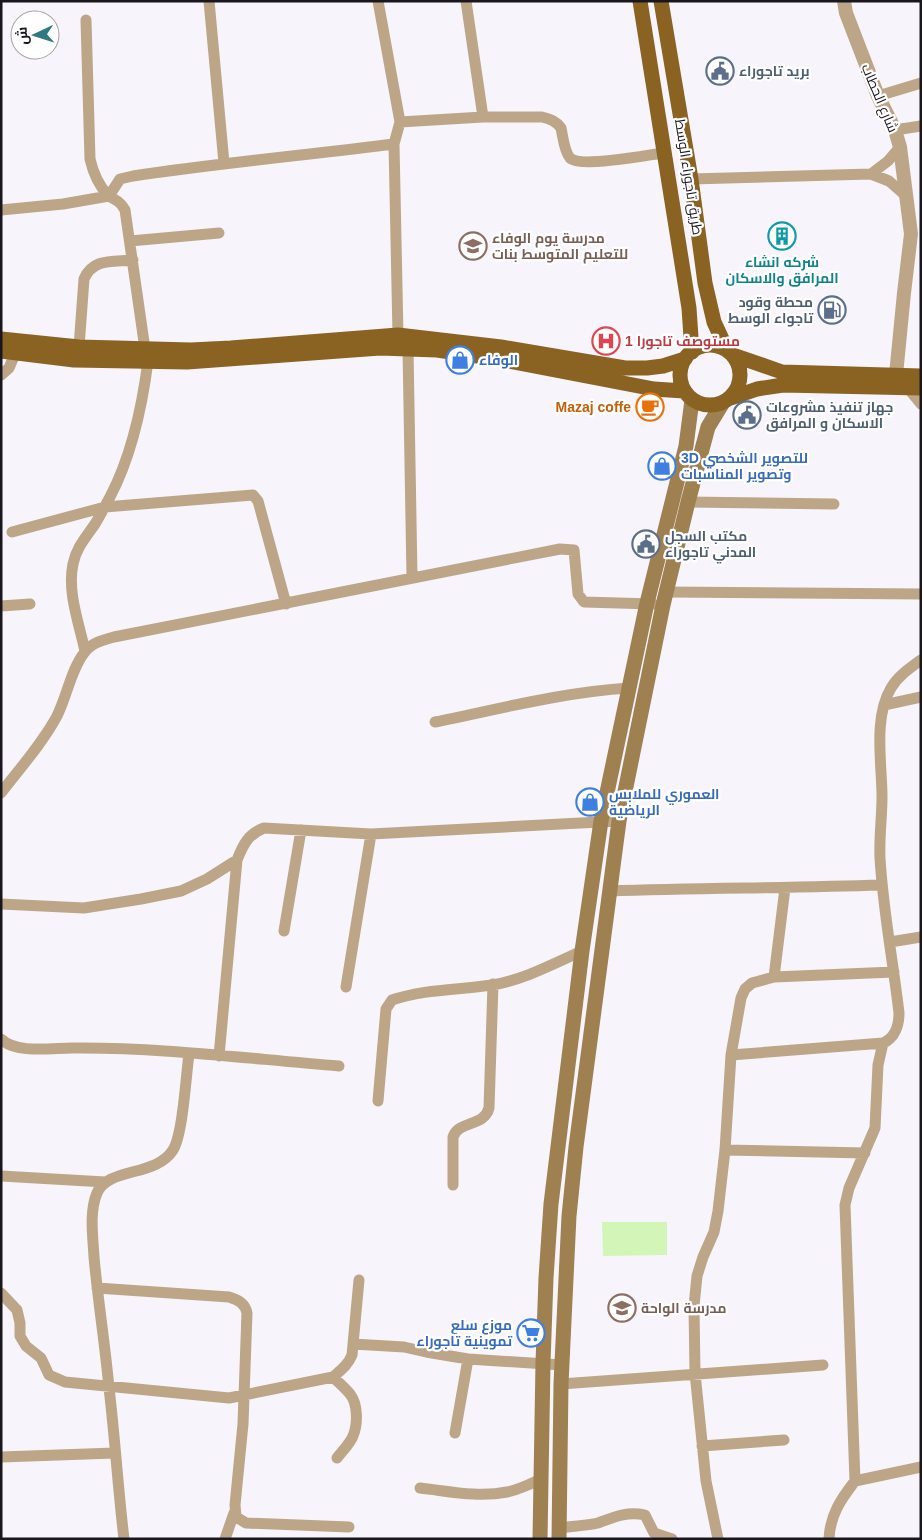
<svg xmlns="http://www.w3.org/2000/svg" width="922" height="1540" viewBox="0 0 922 1540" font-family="Helvetica,Cairo,sans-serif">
	<rect width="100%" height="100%" fill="#f8f4fc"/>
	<!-- green -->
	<path fill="#d3f5b8" d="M602 1222H667V1255L603 1256Z"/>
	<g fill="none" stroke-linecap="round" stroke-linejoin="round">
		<!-- minor -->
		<path stroke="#bca687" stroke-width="11" d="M209 1 224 163
			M378 1 400 122 394 144 398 335
			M466 1 483 117
			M86 20 90 159C93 172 98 185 108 195 115 201 119 199 125 210L145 349
			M878 96 921 83
			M400 122 483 117H542C550 119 556 121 561 128 563 137 564 151 570 158 580 168 647 155 663 153
			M895 130 921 126
			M871 174 888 161 900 147
			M691 179 871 174 889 181 906 196
			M1 210 63 204 109 196 120 179 133 176C220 163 307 155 394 144
			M130 241 219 233
			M79 347 84 279C93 258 112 262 133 260
			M408 349 412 577
			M1 375 9 368 18 347
			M908 388 921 404
			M688 502 834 504
			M12 532 105 507 253 495 258 501 286 604
			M666 592 921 594
			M1 606 30 604
			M85 651C79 623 67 592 73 564 76 548 86 537 95 524 100 516 105 506 110 497 132 455 142 408 148 361
			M884 705 921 697
			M435 722C499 709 564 692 629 688
			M1 793C20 768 42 744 57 716 67 696 71 670 84 653 91 643 103 640 114 637 263 609 411 577 560 549L574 550 578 594 584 602 653 604
			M609 891C700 888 791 888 881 885
			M1 904 84 908 141 899 181 891 207 879 237 860
			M284 931 301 830
			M890 942 921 937
			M774 977 785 888
			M346 987 371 834 619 821
			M1 1039C16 1054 52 1048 72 1048 161 1047 250 1059 339 1066
			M883 1043 878 1065 875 1128 849 1188 845 1205 855 1481 921 1467
			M731 1055 883 1043C895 1038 899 1025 899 1013 893 961 883 910 880 858 879 838 882 817 882 797 882 764 873 718 891 688 898 676 910 668 921 660
			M219 1056 237 860C243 845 248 834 264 828L371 834
			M378 1101 386 1009 392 1000C424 989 459 990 492 985 523 980 553 964 582 951
			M725 1150 865 1153
			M1 1176 105 1182
			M453 1185V1137C459 1120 484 1127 489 1108L493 984
			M97 1288 229 1297C238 1300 245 1303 247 1313L243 1424 235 1505 236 1517 246 1523 349 1527
			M1 1293 17 1310 20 1323V1336L26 1346 41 1358 49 1375 65 1382 229 1398 333 1377C341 1370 348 1365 352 1355L359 1280
			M353 1344 404 1347 426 1352 468 1359 562 1365
			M333 1377C338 1382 345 1388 350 1394 358 1404 358 1424 353 1436 350 1444 342 1451 337 1458
			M561 1384 823 1365
			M455 1433 468 1359
			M702 1446 784 1440
			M1 1457 115 1453
			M420 1488C448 1491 478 1498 507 1492 518 1490 529 1484 540 1480
			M559 1528C571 1526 586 1526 598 1523 614 1517 627 1511 645 1515L654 1533 672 1539
			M124 1539C118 1489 115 1438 109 1388 105 1344 98 1301 94 1257 93 1237 89 1212 97 1193 108 1167 156 1177 173 1150 183 1134 186 1075 189 1054
			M225 1539 234 1513
			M718 1539 706 1481 695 1373 694 1306 697 1276 703 1257 714 1232 718 1211 725 1150 731 1055 741 998 745 989 752 983 774 977 894 972
			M829 1539C830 1515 841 1499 855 1481"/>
		<!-- tertiary -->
		<path stroke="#bca687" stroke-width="14" d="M844 1 846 13 878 96 895 130 900 147 911 234 904 293 896 375"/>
		<!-- secondary -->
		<path stroke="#9f8050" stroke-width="15" d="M540 1539 543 1363 546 1278 551 1204 582 951 601 821 647 603 686 446 692 400
			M559 1539 561 1384 569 1216 576 1147 619 821 663 605 688 502 708 427 722 404"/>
		<!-- primary -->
		<path stroke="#8a6322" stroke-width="15" d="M640 1 689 308 692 352
			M661 1 691 179 705 283 714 322 727 350
			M1 339 79 347 191 350 231 348 398 335 501 347 625 368H647L663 366 685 359
			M680 375a30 30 0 1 1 60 0a30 30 0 1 1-60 0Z
			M1 351 74 360 187 362 380 348 437 350 498 359 654 389 684 391
			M733 355 782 372 921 376
			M731 398 757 389 783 385 921 388"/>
	</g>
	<!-- icons -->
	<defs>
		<g id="civic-ring" transform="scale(1.4375)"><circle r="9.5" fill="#fff" stroke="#5c6f8a" stroke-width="1.5"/><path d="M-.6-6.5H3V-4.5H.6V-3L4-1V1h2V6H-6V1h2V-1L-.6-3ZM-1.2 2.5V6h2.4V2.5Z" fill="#5c6f8a"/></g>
		<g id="building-ring" transform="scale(1.4375)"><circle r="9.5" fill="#fff" stroke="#0f9aa8" stroke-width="1.5"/><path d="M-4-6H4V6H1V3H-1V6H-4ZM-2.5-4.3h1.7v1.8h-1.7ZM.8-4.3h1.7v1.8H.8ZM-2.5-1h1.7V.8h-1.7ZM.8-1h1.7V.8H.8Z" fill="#0f9aa8"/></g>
		<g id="school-ring" transform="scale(1.4375)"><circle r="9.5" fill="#fff" stroke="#8d6e63" stroke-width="1.5"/><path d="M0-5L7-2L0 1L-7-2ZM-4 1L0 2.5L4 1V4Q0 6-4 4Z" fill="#8d6e63"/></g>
		<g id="fuel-ring" transform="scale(1.4375)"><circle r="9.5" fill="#fff" stroke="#5c6f8a" stroke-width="1.5"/><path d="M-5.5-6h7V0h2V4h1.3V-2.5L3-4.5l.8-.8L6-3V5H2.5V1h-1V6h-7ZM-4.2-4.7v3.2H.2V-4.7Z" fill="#5c6f8a"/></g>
		<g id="hospital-ring" transform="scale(1.4375)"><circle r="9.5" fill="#fff" stroke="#e0444e" stroke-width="1.5"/><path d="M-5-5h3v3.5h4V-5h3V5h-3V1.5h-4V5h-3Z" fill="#e0444e"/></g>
		<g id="shop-ring" transform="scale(1.4375)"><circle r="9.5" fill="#fff" stroke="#3f7fe0" stroke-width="1.5"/><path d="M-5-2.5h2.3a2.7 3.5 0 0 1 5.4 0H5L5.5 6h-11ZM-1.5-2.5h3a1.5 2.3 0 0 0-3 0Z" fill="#3f7fe0"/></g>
		<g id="cafe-ring" transform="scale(1.4375)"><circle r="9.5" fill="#fff" stroke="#e8710a" stroke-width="1.5"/><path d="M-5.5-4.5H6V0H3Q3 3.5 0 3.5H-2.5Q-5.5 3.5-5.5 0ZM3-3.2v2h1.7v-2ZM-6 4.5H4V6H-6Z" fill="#e8710a"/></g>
		<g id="supermarket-ring" transform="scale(1.4375)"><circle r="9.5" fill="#fff" stroke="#3f7fe0" stroke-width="1.5"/><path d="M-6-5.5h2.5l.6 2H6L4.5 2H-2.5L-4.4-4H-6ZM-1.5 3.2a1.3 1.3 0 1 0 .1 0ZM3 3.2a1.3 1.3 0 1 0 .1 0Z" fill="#3f7fe0"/></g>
	</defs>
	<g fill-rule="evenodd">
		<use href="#civic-ring" x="720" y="71"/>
		<use href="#building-ring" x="782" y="236"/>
		<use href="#school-ring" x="473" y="246"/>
		<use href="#fuel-ring" x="832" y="310"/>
		<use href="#hospital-ring" x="606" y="341"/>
		<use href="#shop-ring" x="460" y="360"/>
		<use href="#cafe-ring" x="650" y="407"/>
		<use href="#civic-ring" x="747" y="415"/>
		<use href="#shop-ring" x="662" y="466"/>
		<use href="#civic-ring" x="646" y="544"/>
		<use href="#shop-ring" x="590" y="802"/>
		<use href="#school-ring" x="622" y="1308"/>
		<use href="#supermarket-ring" x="531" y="1333"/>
	</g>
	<g text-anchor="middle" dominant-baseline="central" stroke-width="4.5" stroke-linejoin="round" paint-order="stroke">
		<!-- service labels -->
		<g font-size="14" font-weight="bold" fill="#4e5e75" stroke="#fff" text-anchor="start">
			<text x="739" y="71">بريد تاجوراء</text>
			<text x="813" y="302" text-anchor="end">محطة وقود<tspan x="813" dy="16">تاجواء الوسط</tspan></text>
			<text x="766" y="407">جهاز تنفيذ مشروعات<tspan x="766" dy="16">الاسكان و المرافق</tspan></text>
			<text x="665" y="536">مكتب السجل<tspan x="665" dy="16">المدني تاجوراء</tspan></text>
		</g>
		<!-- street labels -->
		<g font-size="14" fill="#1a161e" stroke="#fff">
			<text transform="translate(880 98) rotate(67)">شارع الحطاب</text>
			<text transform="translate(689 177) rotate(81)">طريق تاجوراء الوسط</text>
		</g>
		<!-- education labels -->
		<g font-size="14" font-weight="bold" fill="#785e54" stroke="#fff" text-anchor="start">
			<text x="492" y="238">مدرسة يوم الوفاء<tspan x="492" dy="16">للتعليم المتوسط بنات</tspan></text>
			<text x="641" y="1308">مدرسة الواحة</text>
		</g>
		<!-- culture labels -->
		<g font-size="14" font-weight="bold" fill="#0d838f" stroke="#fff">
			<text x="782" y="262">شركه انشاء<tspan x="782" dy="16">المرافق والاسكان</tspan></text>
		</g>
		<!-- health labels -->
		<g font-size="14" font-weight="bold" fill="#be3a42" stroke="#fff" text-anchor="start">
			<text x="625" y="341">مستوصف تاجورا 1</text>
		</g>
		<!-- shop labels -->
		<g font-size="14" font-weight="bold" fill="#366cbe" stroke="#fff" text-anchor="start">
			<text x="479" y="360">الوفاء</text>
			<text x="681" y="458">3D للتصوير الشخصي<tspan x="681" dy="16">وتصوير المناسبات</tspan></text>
			<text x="609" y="794">العموري للملابس<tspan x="609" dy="16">الرياضية</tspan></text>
			<text x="512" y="1325" text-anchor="end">موزع سلع<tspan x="512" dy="16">تموينية تاجوراء</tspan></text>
		</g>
		<!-- food labels -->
		<g font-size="14" font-weight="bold" fill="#c56008" stroke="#fff" text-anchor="end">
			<text x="631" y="407">Mazaj coffe</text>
		</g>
	</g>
	<!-- border -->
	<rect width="922" height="1540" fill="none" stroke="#1a161e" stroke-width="5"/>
	<!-- north arrow -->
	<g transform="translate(35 35) rotate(266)"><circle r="24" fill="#ffffff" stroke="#a3a2a5"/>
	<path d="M0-4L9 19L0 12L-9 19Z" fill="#307882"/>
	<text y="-8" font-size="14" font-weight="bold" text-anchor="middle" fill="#1a161e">ش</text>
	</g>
</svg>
